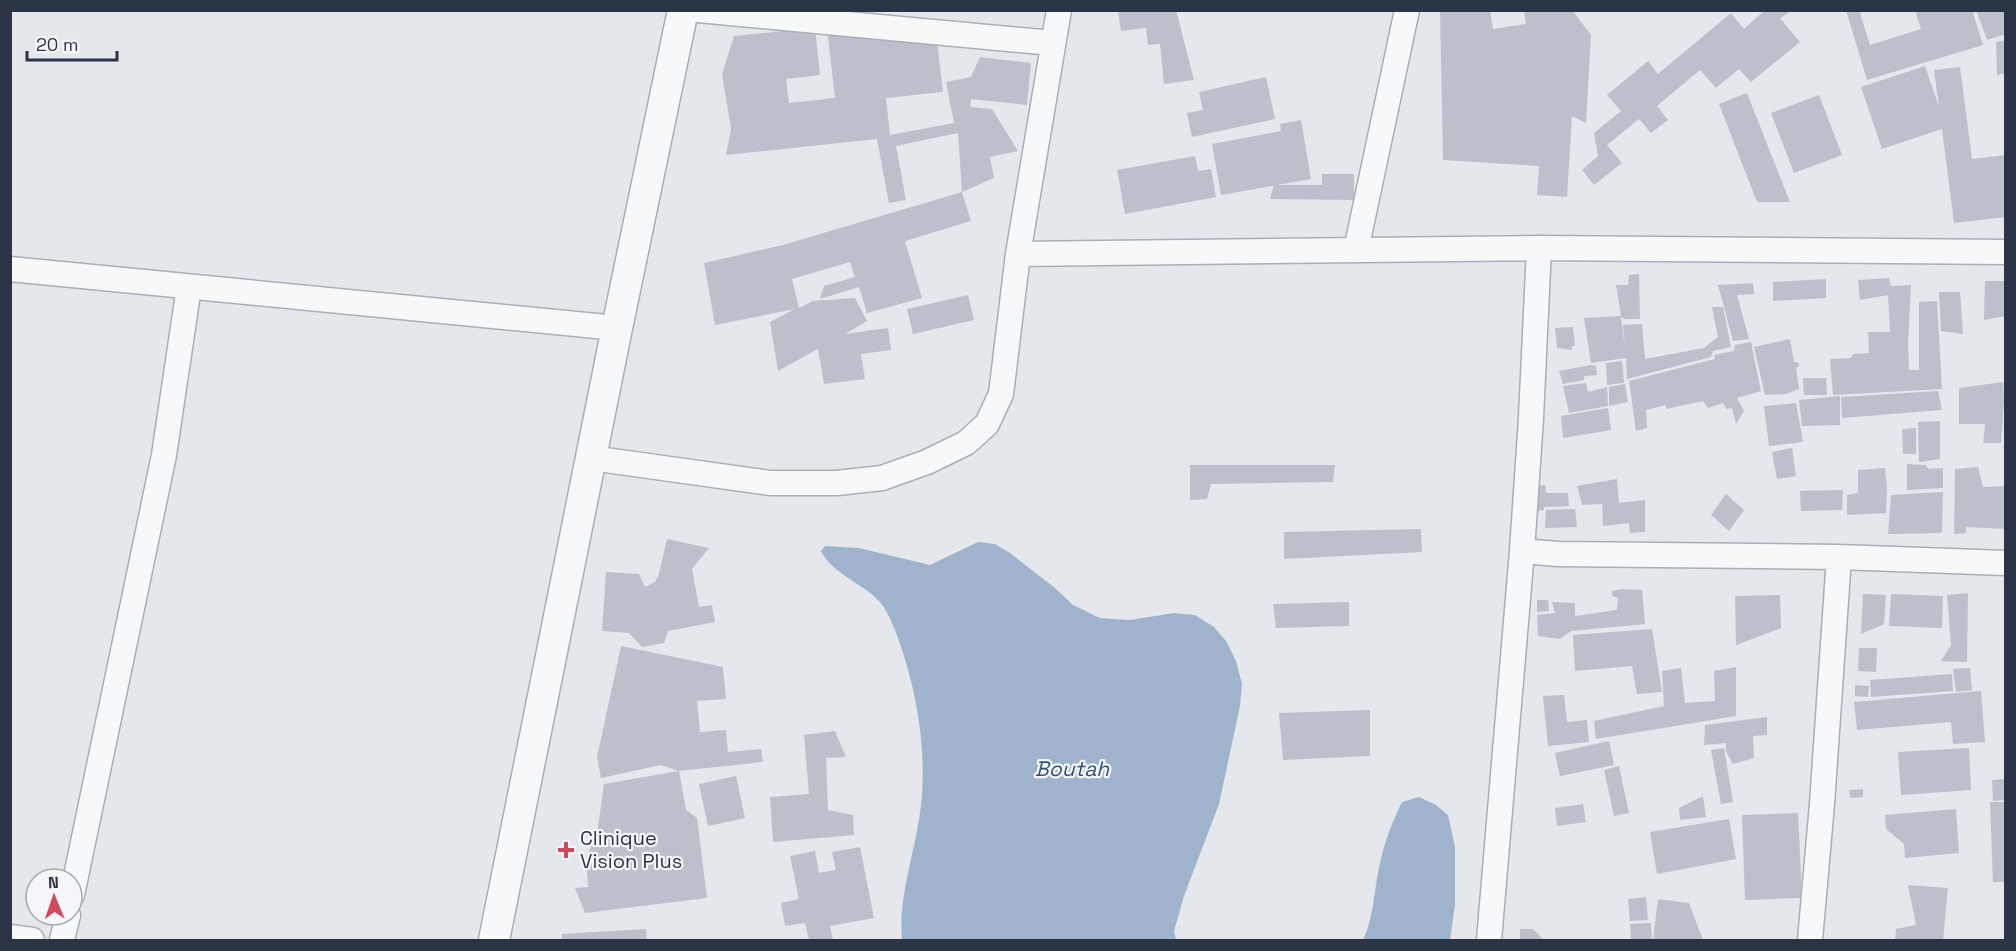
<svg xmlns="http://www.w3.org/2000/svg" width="2016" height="951" viewBox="0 0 2016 951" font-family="'Space Grotesk',sans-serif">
	<rect width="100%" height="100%" fill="#e4e7ec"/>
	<!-- water -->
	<path fill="#9fb4cc" d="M978 542 995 544 1010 553 1055 588 1073 605 1100 618 1130 620 1174 613 1195 615 1214 627 1226 641 1236 661 1242 684 1240 706 1219 804 1184 896 1174 931 1176 940H902C898 894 916 851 921 805 927 749 917 691 898 638 894 627 887 610 880 602 864 584 831 573 821 551L825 546 859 548 930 565Z
		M1419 797 1436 805 1448 815 1455 847V905L1450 940H1363C1374 917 1374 889 1380 863 1385 841 1392 822 1402 802Z"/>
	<!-- building -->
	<path fill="#bbc0ca" d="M1118 10H1176L1194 80 1164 84 1160 44 1148 45 1146 28 1121 31Z
		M1440 10H1490L1493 29 1526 24 1524 10H1572L1591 35 1586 123 1572 116 1567 197 1537 195 1539 166 1443 160Z
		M1765 10H1793L1780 18 1800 42 1751 82 1739 69 1716 88 1700 70 1657 106 1668 120 1651 133 1639 119 1607 145 1622 163 1594 185 1582 170 1598 156 1594 133 1621 111 1607 95 1648 61 1658 74 1731 13 1744 29Z
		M1846 10H1859L1870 45 1921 29 1915 10H1972L1983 45 1867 80Z
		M1976 10H2006V34L1987 40Z
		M935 25 943 92 886 98 890 135 954 123 946 82 971 77 980 57 1031 63 1027 105 971 99 970 107 992 109 1018 151 990 157 994 178 962 192 958 133 896 146 906 200 889 203 877 139 726 155 731 129 722 74 734 36 815 28 820 75 786 79 789 103 835 98 828 36Z
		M2006 40V73L1997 75 1996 42Z
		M1925 66 1939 107 1934 70 1960 67 1972 159 2006 155V217L1954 223 1942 129 1882 149 1861 87Z
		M1266 77 1275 119 1192 137 1187 113 1203 110 1199 92Z
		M1747 93 1790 202H1757L1719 104Z
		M1819 95 1842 155 1794 173 1771 113Z
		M1301 120 1311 179 1221 195 1212 144 1281 131 1280 124Z
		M1195 156 1198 171 1211 169 1216 197 1125 214 1117 170Z
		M1322 174H1354V200L1270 199 1274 185H1322Z
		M962 192 971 221 905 241 922 298 867 313 859 287 820 299 824 286 855 277 850 262 792 279 799 308 813 301 855 298 867 321 845 334 888 328 891 350 861 354 865 379 824 384 818 349 778 371 770 322 795 309 715 325 704 263 783 245Z
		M1639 274 1640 319H1624L1621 316 1616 285H1628L1629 275Z
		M1889 278 1891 286 1911 285 1908 344 1909 370H1919V302L1937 301 1942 389 1833 395 1830 359 1851 358 1853 354 1869 353 1868 332H1890L1888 295 1860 300 1858 280Z
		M1826 279V298L1773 301V282Z
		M1985 281H2004L2005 316 1984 320Z
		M1753 283 1754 294 1737 295 1749 339 1733 341 1718 285Z
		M1939 292H1960L1963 334 1941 331Z
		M968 295 974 320 913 334 907 309Z
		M1712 307H1723L1731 347 1713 351 1711 357 1627 379 1626 358 1591 363 1584 318 1621 316 1625 349 1623 325 1642 324 1645 359 1704 348 1718 337Z
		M1573 327 1575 346H1572V350L1557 348 1555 328Z
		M1790 339 1794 362H1798L1799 366 1796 368 1799 389 1786 394 1765 395 1754 347Z
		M1751 342 1761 391 1737 398 1744 411 1736 424 1732 408 1726 409 1723 403 1708 408 1703 401 1666 409V405L1646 410 1647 428 1636 431 1629 381 1715 359 1714 355 1734 351 1735 345Z
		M1622 361 1624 383 1607 385 1606 363Z
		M1590 365 1596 366 1597 375 1584 376V380L1563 384 1559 371Z
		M1803 378H1826L1827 395H1804Z
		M2003 382 2004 401 2001 443H1983L1985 424H1959V388Z
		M1586 383 1588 392 1607 387 1608 406 1569 413 1563 386Z
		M1625 384 1628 402 1609 406V387Z
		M1938 391 1942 410 1842 418 1841 397Z
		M1840 396V425L1802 426 1799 400Z
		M1796 403 1803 442 1769 446 1764 406Z
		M1608 408 1611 430 1563 438 1561 416Z
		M1940 421V459L1919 462 1918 422Z
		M1916 428V454H1903L1902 429Z
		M1792 448 1796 476 1777 479 1772 452Z
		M1907 464 1926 465 1928 469 1943 468V488L1907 490Z
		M1190 465H1335L1333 482 1211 484 1207 499 1190 500Z
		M1978 467 1983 487 2006 486V529L1966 527V533L1954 534 1955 469Z
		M1885 468 1887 488 1886 513 1847 515V495L1858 493V470Z
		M1617 479 1619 503 1645 500V532L1630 533 1629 523 1603 526 1602 504 1582 505 1577 486Z
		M1545 485 1546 493H1568L1569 506 1544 507V510L1529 512V486Z
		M1843 490 1842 510 1801 511 1800 491Z
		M1943 492 1942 533 1888 534 1891 495Z
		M1726 494 1744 510 1729 531 1711 515Z
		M1575 509 1577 527 1545 528 1546 510Z
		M1421 529 1422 552 1284 559V532Z
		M667 539 709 548 692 569 699 607 712 605 715 622 668 631 664 643 642 647 629 633 602 631 606 572 639 574 645 587 655 582 659 574Z
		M1622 589 1642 590 1645 624 1571 631 1560 639 1538 636 1537 615 1555 613 1552 602 1575 603V616L1617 610 1618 598 1612 596V591Z
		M1968 593 1967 662 1941 661 1951 645 1947 595Z
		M1863 594 1886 595 1884 624 1861 634Z
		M1891 594 1943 596 1942 628 1889 626Z
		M1780 595 1781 628 1736 645 1735 596Z
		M1537 600H1548L1549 611 1537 612Z
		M1349 602V626L1276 628 1273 604Z
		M1652 629 1662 692 1637 694 1632 666 1575 671 1573 635Z
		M621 646 723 667 726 699 697 701 700 732 726 730 728 752 761 749 763 762 679 771 661 765 601 778 597 757Z
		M1859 648H1877L1876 672 1858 671Z
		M1736 667V716L1596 739 1594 721 1664 706 1662 671 1681 668 1685 703 1715 701 1714 671Z
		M1970 668 1972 690 1956 692 1953 669Z
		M1952 674 1953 691 1871 697 1870 680Z
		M1855 685 1869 686 1868 697 1855 696Z
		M1981 691 1985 742 1953 744 1951 722 1857 730 1854 702Z
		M1564 695 1567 722 1587 720 1589 742 1548 746 1543 696Z
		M1370 710V756L1283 760 1279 713Z
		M1767 717V735L1753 736 1754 758 1733 764 1726 751V743L1704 745 1705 725Z
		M835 731 846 757 826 758 828 810 853 815 854 835 773 842 770 797 809 794 804 735Z
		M1609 741 1614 765 1560 776 1555 753Z
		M1724 748 1733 802 1721 804 1711 750Z
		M1969 748 1971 790 1901 795 1898 752Z
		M1619 766 1629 813 1614 816 1604 770Z
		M679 771 686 810 697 818 707 898 585 913 575 888 588 887 586 858 597 834 604 784Z
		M736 776 745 818 708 826 699 784Z
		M2006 779V800L1993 801 1992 780Z
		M1863 789V797L1850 798 1849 790Z
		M1703 796 1706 817 1680 820 1679 808Z
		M1990 802H2006V882H1993Z
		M1583 804 1586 822 1557 826 1555 808Z
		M1956 809 1959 853 1905 858 1904 844 1886 829 1885 815Z
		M1798 813 1802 898 1745 900 1742 815Z
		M1729 819 1736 859 1657 874 1650 832Z
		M860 847 874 918 830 926 833 940H809L805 923 785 926 781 903 799 899 790 856 815 851 819 873 836 870 832 852Z
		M1908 885 1948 888 1943 940 1895 939 1896 929 1916 925Z
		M1646 897 1648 920 1630 921 1628 899Z
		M1658 899 1689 903 1703 940H1653Z
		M1651 923 1652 940H1631L1630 924Z
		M646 929 647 940H562V934Z
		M1520 929H1533L1544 940H1520Z"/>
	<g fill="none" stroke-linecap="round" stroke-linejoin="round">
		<!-- minor casing -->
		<g stroke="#a9aeb7" stroke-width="27">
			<path id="minor" d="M698 10 1052 43
				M1539 248 1531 418 1522 551 1558 554 1839 557 2006 563
				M1356 250 1407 10
				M1018 254 1539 248 2006 252
				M10 269 617 328
				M591 458 770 483H837L882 478 927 462 966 443 987 424 1001 394 1018 254 1059 10
				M72 895 164 455 189 287
				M10 937 32 940
				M62 940 68 915
				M1489 940 1522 551
				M1810 940 1822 804 1839 557"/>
		</g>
		<!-- tertiary casing -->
		<g stroke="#a9aeb7" stroke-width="33">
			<path id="tertiary" d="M494 940 617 328 683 10"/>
		</g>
		<!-- minor -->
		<use href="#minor" stroke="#f7f8fa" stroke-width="24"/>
		<!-- tertiary -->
		<use href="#tertiary" stroke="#f7f8fa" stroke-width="30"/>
	</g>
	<!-- markers -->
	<path fill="#d1495b" stroke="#f4f6f9" stroke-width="2" d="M563 841h6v6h6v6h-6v6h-6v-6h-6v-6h6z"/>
	<g text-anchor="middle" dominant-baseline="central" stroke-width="4.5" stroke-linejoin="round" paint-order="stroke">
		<!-- poi labels -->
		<g font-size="20" fill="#2b3445" stroke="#f4f6f9" text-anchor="start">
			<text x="580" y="838">Clinique<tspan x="580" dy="23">Vision Plus</tspan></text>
		</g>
		<!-- water labels -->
		<g font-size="21" font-style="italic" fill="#34527a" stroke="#f4f6f9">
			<text x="1072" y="768">Boutah</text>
		</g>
	</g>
	<!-- border -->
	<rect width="2016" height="951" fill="none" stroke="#2b3445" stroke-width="24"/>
	<!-- north arrow -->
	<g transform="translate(54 897) rotate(358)"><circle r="28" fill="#f4f6f9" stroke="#a4a8b1" stroke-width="1.5"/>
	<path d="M0-4.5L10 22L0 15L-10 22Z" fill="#d1495b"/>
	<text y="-9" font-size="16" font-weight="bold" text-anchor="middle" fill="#2b3445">N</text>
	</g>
	<!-- scale -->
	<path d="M27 51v9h90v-9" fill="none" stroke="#2b3445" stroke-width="3"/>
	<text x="36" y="51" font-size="18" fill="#2b3445" stroke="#f4f6f9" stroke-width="4.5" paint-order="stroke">20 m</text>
</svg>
